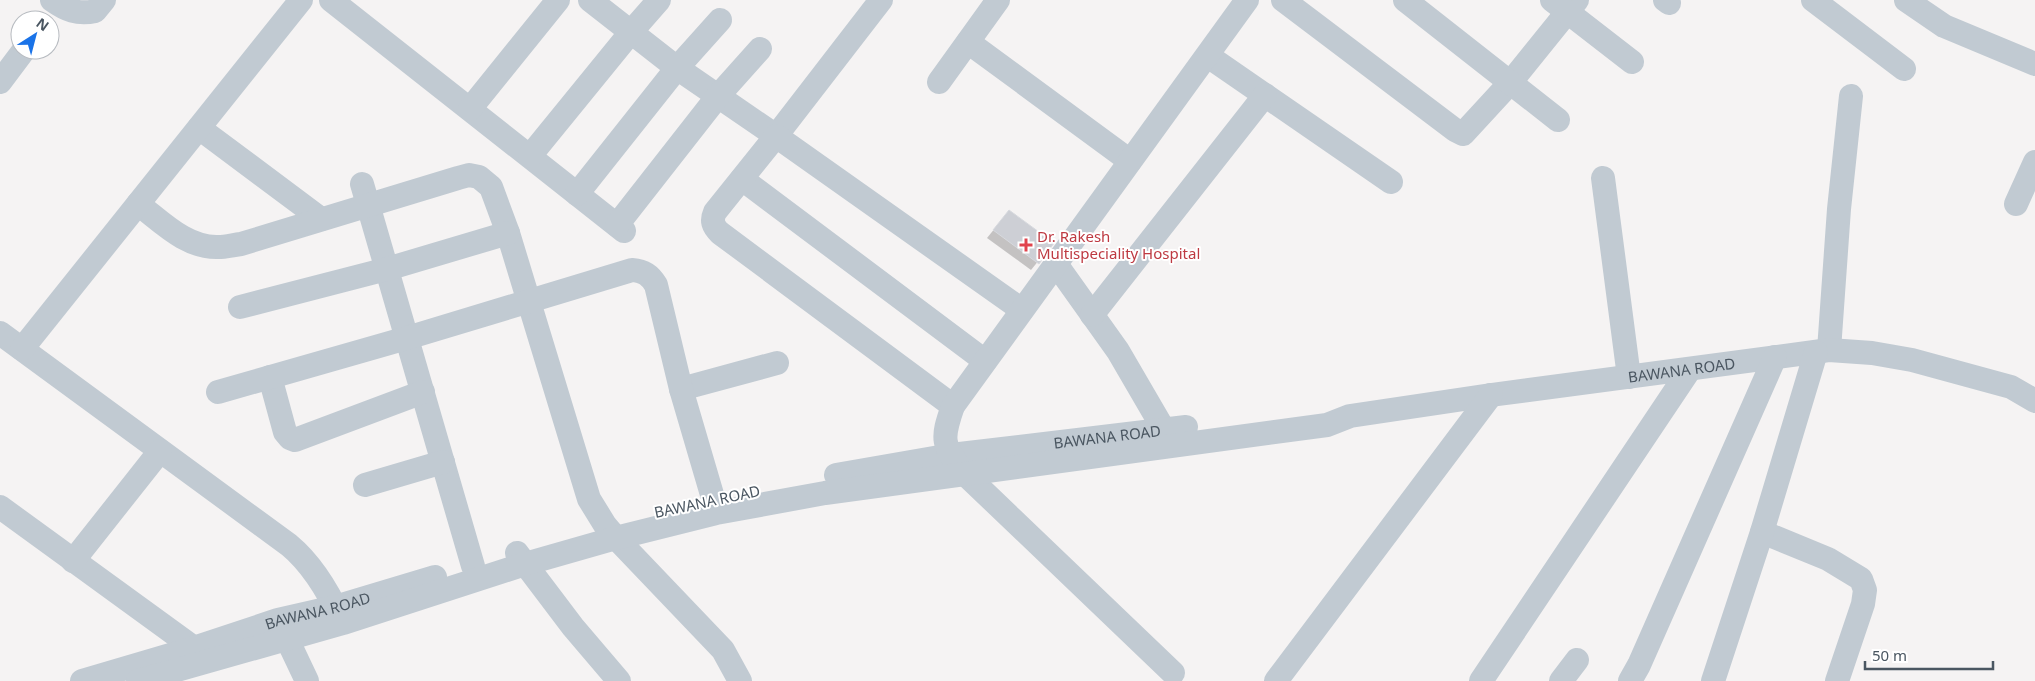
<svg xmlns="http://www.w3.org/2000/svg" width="2035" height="681" viewBox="0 0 2035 681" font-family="'Noto Sans',sans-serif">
	<rect width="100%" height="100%" fill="#f5f3f3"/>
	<!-- shadow -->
	<path fill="#0003" d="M1009 211 1052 244 1031 270 987 238Z"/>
	<!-- building -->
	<path fill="#cdcfd5" stroke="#d7d9de" d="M1009 210 1054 243 1039 264 993 230Z"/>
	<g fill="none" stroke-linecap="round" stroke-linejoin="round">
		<!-- minor -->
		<g stroke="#c1cad2" stroke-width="24">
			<path d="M52 0C66 10 78 15 95 11L104 0"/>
			<path d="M331 0 624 231"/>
			<path d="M590 0 677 68 776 136 881 0"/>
			<path d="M1283 0 1455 130 1463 134 1510 83 1577 0"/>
			<path d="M1405 0 1558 120"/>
			<path d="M1552 0 1632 62"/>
			<path d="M1665 0 1669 3"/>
			<path d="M1813 0 1904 69"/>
			<path d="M1906 0 1944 26 2035 64"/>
			<path d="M968 42 1130 161"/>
			<path d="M1208 56 1391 182"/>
			<path d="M0 82 24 50"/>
			<path d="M939 82 998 0"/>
			<path d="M470 109 558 0"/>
			<path d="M199 128 321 219"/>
			<path d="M530 156 631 32 659 0"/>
			<path d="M1603 178 1629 377"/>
			<path d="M742 179 985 361"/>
			<path d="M362 184 473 566"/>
			<path d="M577 194 677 68 720 20"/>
			<path d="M138 204C162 222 186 248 218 247 225 247 233 245 241 244L458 178 469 175 479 177 491 187 508 233 589 499 605 525 616 538 723 650 740 681"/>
			<path d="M2016 204 2035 162"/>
			<path d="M617 225 718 96 760 49"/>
			<path d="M1056 264 1118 351 1164 430"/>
			<path d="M240 307 387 269 508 233"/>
			<path d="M1092 315 1265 95"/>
			<path d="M0 333 289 545C312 564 329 593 341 619"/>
			<path d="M22 349 301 0"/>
			<path d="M1829 350 1839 209 1851 96"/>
			<path d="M270 377 285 432 290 438 295 440 423 392"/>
			<path d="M681 389 777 363"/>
			<path d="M218 392 407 338 632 270C644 271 650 275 656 285L681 389 713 498"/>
			<path d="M953 406 720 233C713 226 711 221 715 212L776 136 1022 310"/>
			<path id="s1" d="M836 475 951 455 1186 427"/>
			<path d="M365 485 443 462"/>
			<path d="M0 507 194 648"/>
			<path d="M1762 532 1828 559 1861 579 1865 590 1863 604 1837 681"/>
			<path d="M517 553 573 627 619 681"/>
			<path d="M73 561 160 451"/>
			<path d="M280 624 307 681"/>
			<path d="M1173 673 964 473C942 444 941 440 953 406L1247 0"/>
			<path id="s2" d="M82 681 194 648 278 620 335 607 435 577"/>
			<path id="s3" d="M138 681 343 623 525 564 616 538 716 513 825 493 1327 425 1350 416 1491 395 1829 350 1872 353 1912 360 2011 387 2035 401"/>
			<path d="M1276 681 1491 395"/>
			<path d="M1481 681 1690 369"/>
			<path d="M1561 681 1577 660"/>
			<path d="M1630 681 1639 665 1775 357"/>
			<path d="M1713 681 1762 532 1816 352"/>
		</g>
	</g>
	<!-- markers -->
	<path fill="#e0444e" stroke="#fff" stroke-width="2" d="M1023.5 237.5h5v5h5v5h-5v5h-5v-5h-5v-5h5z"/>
	<g text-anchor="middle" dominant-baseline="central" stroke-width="4" stroke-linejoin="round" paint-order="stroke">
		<!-- health labels -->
		<g font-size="15" fill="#be3a42" stroke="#fff" text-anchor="start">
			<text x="1037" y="236">Dr. Rakesh<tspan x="1037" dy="17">Multispeciality Hospital</tspan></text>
		</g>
		<!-- street labels -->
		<g font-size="15" fill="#4a5661" stroke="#fff">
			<text stroke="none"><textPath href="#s3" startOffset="1579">BAWANA ROAD</textPath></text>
			<text stroke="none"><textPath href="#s1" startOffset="274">BAWANA ROAD</textPath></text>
			<text transform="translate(707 501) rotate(-12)">BAWANA ROAD</text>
			<text stroke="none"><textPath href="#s2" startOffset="246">BAWANA ROAD</textPath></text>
		</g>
	</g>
	<!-- north arrow -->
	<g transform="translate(35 35) rotate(36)"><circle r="24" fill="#ffffff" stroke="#b7bbc0"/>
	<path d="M0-4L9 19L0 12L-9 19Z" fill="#1a73e8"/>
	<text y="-8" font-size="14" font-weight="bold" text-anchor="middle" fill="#4a5661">N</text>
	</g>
	<!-- scale -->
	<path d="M1865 661v8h128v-8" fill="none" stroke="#4a5661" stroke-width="2.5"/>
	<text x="1872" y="661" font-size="15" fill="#4a5661" stroke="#ffffff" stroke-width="4" paint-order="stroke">50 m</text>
</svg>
